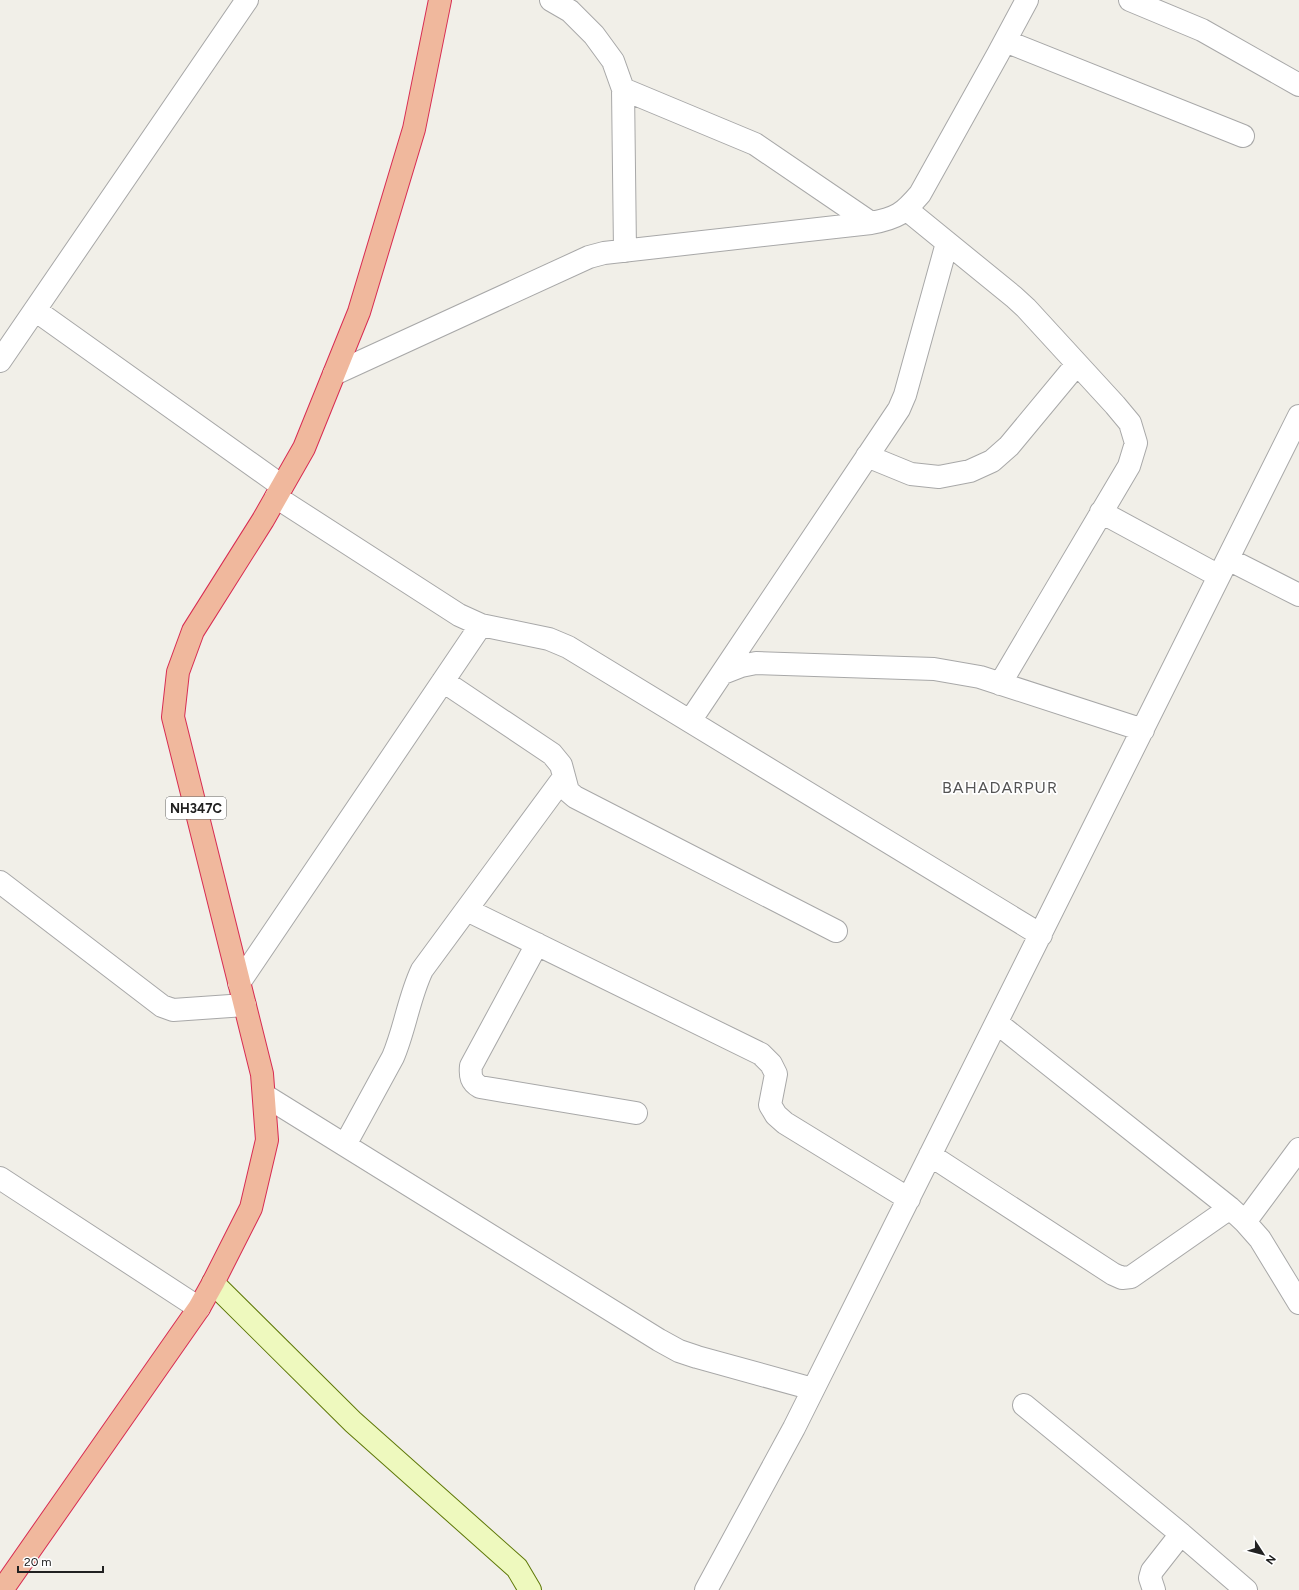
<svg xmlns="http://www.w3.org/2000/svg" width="1299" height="1590" viewBox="0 0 1299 1590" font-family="Figtree,sans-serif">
	<rect width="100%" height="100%" fill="#f1efe8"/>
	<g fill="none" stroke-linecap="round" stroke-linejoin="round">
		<!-- minor casing -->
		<g stroke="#a8a8a8" stroke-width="24">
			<path id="minor" d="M551 0 570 11 594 35 613 61 623 89 625 251
				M1130 0 1202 30 1299 85
				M1005 41 1243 136
				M623 89 755 144 871 223
				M906 209 1014 297 1026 308 1115 405 1130 423 1136 443 1129 466 1000 684
				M35 310 282 486
				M0 361 247 0
				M334 374 589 257 604 253 871 223C897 218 903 214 920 194L998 54 1027 0
				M867 456 911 474 939 477 970 471 992 461 1009 446 1077 364
				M276 497 459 615 481 625 549 639 568 647 1041 935
				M1101 512 1219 576
				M1228 559 1299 595
				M723 673 741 666 756 663 934 669 980 677 1143 730
				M443 681 552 754 561 765 568 791 575 797 836 931
				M690 721 899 409 905 395 947 243
				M0 882 162 1006 173 1010 245 1005
				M467 910 761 1054 771 1064 776 1074 770 1105 776 1115 785 1123 909 1199
				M537 944 471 1066C470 1076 471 1082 480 1087L636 1113
				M239 983 481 625
				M997 1023 1230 1208 1245 1222 1260 1239 1299 1303
				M264 1095 659 1340 679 1351 697 1357 813 1389
				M345 1145 393 1057C405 1029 409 997 422 970L564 777
				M930 1155 1113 1274 1122 1278 1131 1277 1230 1208
				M0 1178 199 1308
				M1245 1222 1299 1149
				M1024 1405 1181 1534 1246 1590
				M706 1590 794 1428 1299 416
				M1154 1590 1150 1578 1152 1571 1181 1534"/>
		</g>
		<!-- secondary casing -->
		<g stroke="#5e7807" stroke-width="24">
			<path id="secondary" d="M213 1283 353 1422 517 1568 530 1590"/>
		</g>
		<!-- trunk casing -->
		<g stroke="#d82c52" stroke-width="24">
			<path id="trunk" d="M2 1590 199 1308 213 1283 251 1208 267 1140 262 1074 173 717 178 672 193 631 263 520 304 448 359 312 414 129 440 0"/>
		</g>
		<!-- minor -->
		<use href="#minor" stroke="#fff" stroke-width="22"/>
		<!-- secondary -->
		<use href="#secondary" stroke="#eef9be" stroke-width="22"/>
		<!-- trunk -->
		<use href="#trunk" stroke="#f0b89d" stroke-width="22"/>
	</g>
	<g text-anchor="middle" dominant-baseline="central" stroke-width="3.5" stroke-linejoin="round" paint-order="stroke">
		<!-- shield labels -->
		<rect fill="#fff" stroke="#646464" stroke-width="1" x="166" y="797" width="60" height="22" rx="3"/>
		<g font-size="13" font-weight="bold" fill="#212121">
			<text x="196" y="808">NH347C</text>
		</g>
		<!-- quarter labels -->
		<g font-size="16" letter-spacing="1" fill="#545454" stroke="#fff">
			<text x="1000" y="787">BAHADARPUR</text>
		</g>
	</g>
	<!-- north arrow -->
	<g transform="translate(1263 1554) rotate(126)" stroke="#ffffff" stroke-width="3" paint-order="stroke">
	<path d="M0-3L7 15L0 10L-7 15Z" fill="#212121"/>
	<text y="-6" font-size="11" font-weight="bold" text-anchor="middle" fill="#212121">N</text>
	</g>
	<!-- scale -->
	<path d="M18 1566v6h85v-6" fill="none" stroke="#212121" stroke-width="2"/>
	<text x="24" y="1566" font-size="12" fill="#212121" stroke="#ffffff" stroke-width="3" paint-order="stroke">20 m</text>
</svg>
